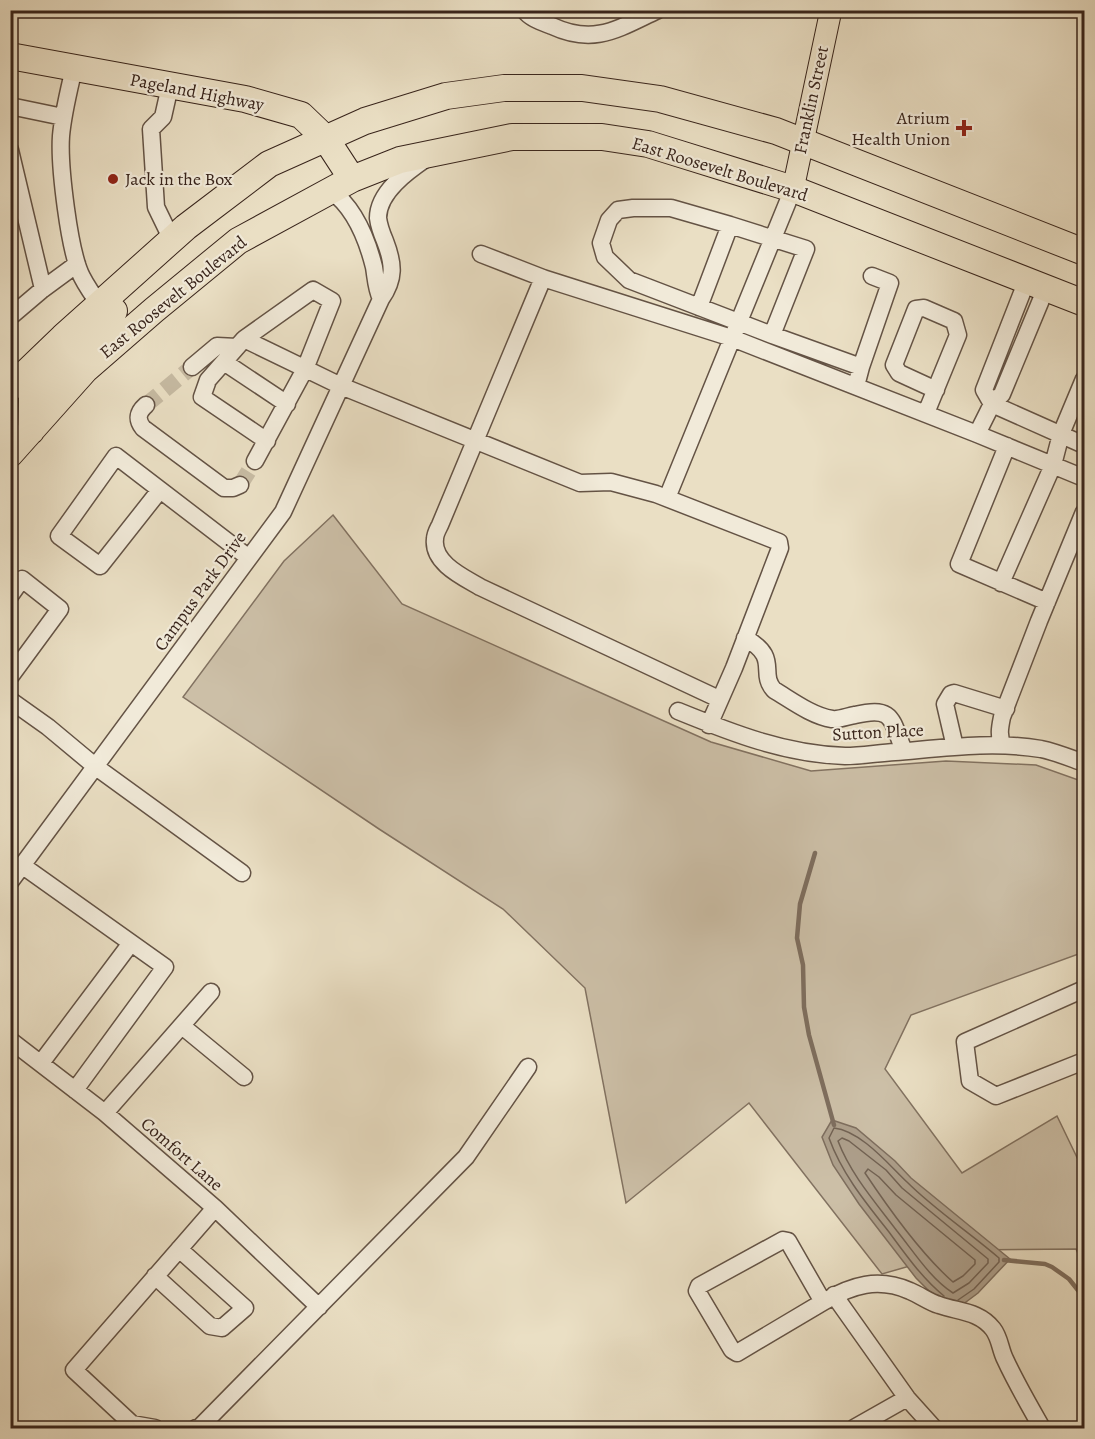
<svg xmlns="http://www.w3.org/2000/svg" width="1095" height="1439" viewBox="0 0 1095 1439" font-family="Alegreya,serif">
	<rect width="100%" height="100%" fill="#eadfc4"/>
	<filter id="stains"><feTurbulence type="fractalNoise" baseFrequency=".00333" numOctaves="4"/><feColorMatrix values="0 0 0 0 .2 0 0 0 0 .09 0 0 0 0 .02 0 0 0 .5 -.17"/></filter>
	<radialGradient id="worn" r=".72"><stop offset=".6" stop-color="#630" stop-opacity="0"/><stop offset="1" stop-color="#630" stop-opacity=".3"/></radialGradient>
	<!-- green -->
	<path fill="#ccbfa7" stroke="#827261" stroke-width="1.5" d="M333 515 402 604 711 742 811 771 946 761 1036 765 1084 782V952L911 1015 885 1069 962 1173 1057 1116 1084 1172V1267L1076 1249 965 1250 882 1274 749 1103 626 1203 585 988 503 909 379 829 183 697 284 561Z"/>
	<!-- water -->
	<path fill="#ad9f8b" stroke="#7e6e5e" stroke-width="1.5" d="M832 1120 856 1128 895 1161 911 1178 1010 1259 978 1293 958 1308 938 1300 916 1278 859 1204 833 1165 822 1137Z"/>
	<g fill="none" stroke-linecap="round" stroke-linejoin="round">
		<!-- shore -->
		<path stroke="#726253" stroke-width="1.5" d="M842 1138 849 1141 886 1170 902 1188 988 1259V1263L969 1283 953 1293C930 1278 914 1252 897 1231 876 1203 851 1175 838 1141Z
			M868 1169 879 1177 896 1195 975 1260V1264L963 1276 953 1282C921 1254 889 1209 865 1173Z
			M944 1296C922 1278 906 1255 889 1232 866 1203 842 1174 829 1138L834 1128C861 1131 888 1164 907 1182 935 1210 969 1232 999 1258V1262L974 1289 958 1300"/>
		<!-- stream -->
		<path stroke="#7e6e5e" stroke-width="4.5" d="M815 853 800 904 797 938 803 965 804 1007 809 1035 834 1125
			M1004 1260 1045 1264 1052 1267 1069 1279 1081 1294 1084 1308"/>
		<!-- minor-tunnel -->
		<path stroke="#c6baa2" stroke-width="16" stroke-dasharray="16 8" stroke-linecap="butt" d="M146 405 192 367
			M240 485 255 461"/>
		<!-- minor casing -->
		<g stroke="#645345" stroke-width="19">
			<path id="minor" d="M524 10C531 19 542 22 552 26 595 46 619 28 658 10
				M74 68C69 90 63 113 61 136 59 165 69 252 82 277 88 289 97 301 105 312
				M170 86 163 117 151 129 156 207 172 240
				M10 106 63 117
				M10 150 43 289
				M330 190C354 207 367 239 374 267 376 279 376 288 381 299
				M730 225 671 208H633L618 210 609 220 601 243 605 257 629 280 772 335
				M481 254 543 278 732 338 977 434 1084 478
				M543 278 440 525C438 529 435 534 435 539 432 563 463 577 480 587L719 699
				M1027 280 984 390 992 404 1084 445
				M699 307 730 225 806 249 772 335 861 367 856 386
				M10 317 43 289 77 264
				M244 339 208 380 202 397 267 441
				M224 362 287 404
				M192 367 217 346 237 347
				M861 367 890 283 872 276
				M146 405C138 412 136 419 143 428L224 488H233L240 485
				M926 413 958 335 954 321 924 308 916 309 894 365 899 373 936 390
				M977 434 992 404 1002 394 1046 288
				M1007 446 959 564 1047 602
				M255 461 305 369 332 301 313 290 244 339 341 386 580 483 611 482 656 494 779 542 780 548 734 668 709 725
				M160 490 100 566 59 536 116 456 249 558
				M667 498 793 189
				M1001 583 1053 465 1061 434 1084 379
				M10 596 22 579 60 609 10 677
				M745 638C781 658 758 672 774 690 791 700 812 716 832 719 839 720 848 716 855 715 894 706 891 719 904 751
				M10 700 48 727 96 767 242 873
				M678 711C732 733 785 754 845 756 861 756 878 753 895 752 943 748 993 741 1041 749 1056 752 1070 758 1084 763
				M1003 745C998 736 1000 727 1002 717L1039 621 1084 512
				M955 747 945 704 951 694 954 693 1006 709
				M23 866 165 967 75 1090
				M10 882 283 512 381 299C395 279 394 264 385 241 382 234 379 226 378 218 378 192 408 171 427 158
				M1084 989 965 1042 970 1081 996 1096 1084 1061
				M182 1026 244 1077
				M10 1040 105 1113 215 1208 319 1307
				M41 1063 131 943
				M105 1113 211 992
				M155 1276 210 1326 222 1328 245 1308 179 1249
				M834 1295 907 1398 934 1428
				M823 1302 788 1241 783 1240 699 1286 697 1291 732 1350 737 1353 823 1302C852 1285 878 1277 910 1291 920 1295 929 1302 939 1305 959 1312 979 1311 993 1329 1000 1338 1000 1349 1005 1359 1016 1383 1029 1405 1042 1428
				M155 1428 132 1424 74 1370 215 1208
				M196 1428H199L466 1157 528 1067
				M854 1428 907 1398"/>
		</g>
		<!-- major casing -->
		<g stroke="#38241b" stroke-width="23">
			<path id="major" d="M793 189 831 10"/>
		</g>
		<!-- highway casing -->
		<g stroke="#38241b" stroke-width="28">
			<path id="highway" d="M10 56 245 99 301 115 326 139 352 179
				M10 388 63 337 186 227 269 164 365 121 446 96 504 88H582L660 99 776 131 1084 252
				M31 431 32 397 114 311
				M10 454 85 370 154 310 238 241 352 179 400 160 512 137H602L648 144 793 189 1084 303"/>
		</g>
		<!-- minor -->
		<use href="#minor" stroke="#f1ead9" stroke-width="16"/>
		<!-- major -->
		<use href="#major" stroke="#eadfc4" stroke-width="21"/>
		<!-- highway -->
		<use href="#highway" stroke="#eadfc4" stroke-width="26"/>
	</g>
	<!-- markers -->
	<g fill="#8f2418" stroke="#f1ead9" stroke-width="2">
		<path d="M961 119h6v6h6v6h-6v6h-6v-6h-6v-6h6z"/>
		<circle cx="113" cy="179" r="6"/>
	</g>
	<g text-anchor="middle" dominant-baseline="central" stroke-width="4.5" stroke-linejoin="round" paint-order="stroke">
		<!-- street labels -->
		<g font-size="18" fill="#38241b" stroke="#f1ead9">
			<text transform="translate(197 92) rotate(11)">Pageland Highway</text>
			<text transform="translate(811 100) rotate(-78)">Franklin Street</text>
			<text transform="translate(720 169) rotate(17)">East Roosevelt Boulevard</text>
			<text transform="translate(173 297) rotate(-39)">East Roosevelt Boulevard</text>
			<text transform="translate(200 591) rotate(-54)">Campus Park Drive</text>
			<text transform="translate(878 732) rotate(-3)">Sutton Place</text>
			<text transform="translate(182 1154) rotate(41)">Comfort Lane</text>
		</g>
		<!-- poi labels -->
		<g font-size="18" fill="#38241b" stroke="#f1ead9" text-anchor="end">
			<text x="950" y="118">Atrium<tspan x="950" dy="21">Health Union</tspan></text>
			<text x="125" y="179" text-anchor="start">Jack in the Box</text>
		</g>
	</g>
	<!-- margin -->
	<rect width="1095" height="1439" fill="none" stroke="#eadfc4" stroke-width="36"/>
	<rect x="12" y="12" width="1071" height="1415" fill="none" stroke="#38241b" stroke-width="3"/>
	<rect x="18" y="18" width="1059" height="1403" fill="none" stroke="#38241b" stroke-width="1.5"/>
	<rect width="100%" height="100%" filter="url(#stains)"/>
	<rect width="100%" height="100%" fill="url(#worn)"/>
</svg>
